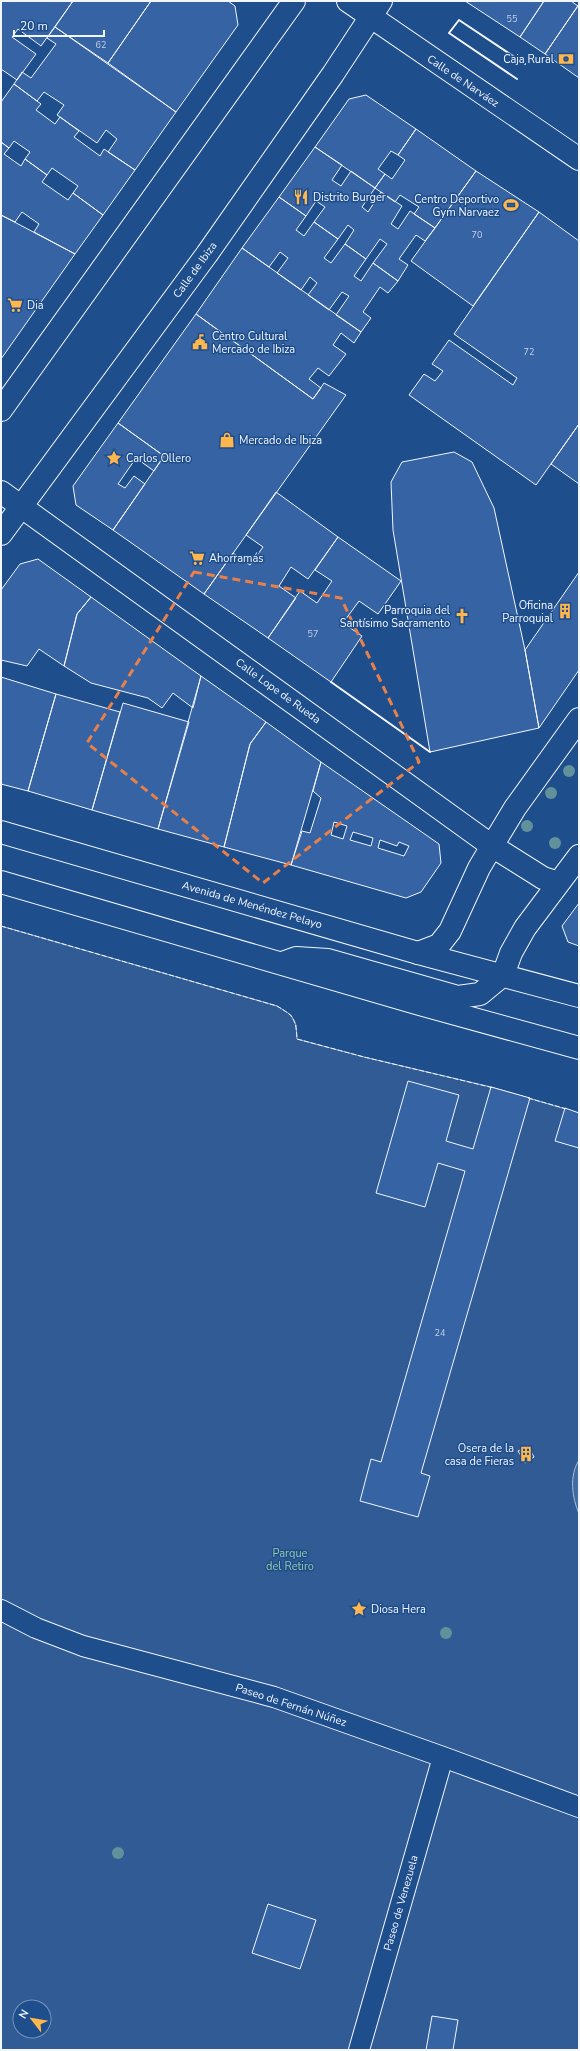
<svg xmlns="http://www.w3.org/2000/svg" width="580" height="2051" viewBox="0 0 580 2051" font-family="'Nunito Sans',sans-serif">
	<rect width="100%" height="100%" fill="#1f4e8c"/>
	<!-- built -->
	<path fill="#305b95" stroke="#a8bbd7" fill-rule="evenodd" d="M1 926 277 1006 291 1015 296 1025 297 1039 364 1057 491 1087 579 1113V2050H1ZM20 2007H44V2031H20Z"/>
	<!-- water -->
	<path fill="#446ba0" stroke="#a8bbd7" d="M579 1460V1514C572 1497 569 1476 579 1460Z"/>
	<!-- building -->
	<path fill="#3563a3" stroke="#f2f6ff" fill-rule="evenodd" d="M1 1H73L41 46 18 29 12 37 36 54 17 80 1 69Z
		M73 1H151L108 63 55 27Z
		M151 1H228L235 6 238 25 176 112 108 63Z
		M465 1H544L520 37Z
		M544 1H571L578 6 545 54 520 37Z
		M579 4V78L545 54Z
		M55 27 176 112 135 170 108 152 117 139 106 130 97 143 57 115 64 105 44 92 37 101 14 84 22 72 31 78 56 44 47 38Z
		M14 84 41 104 36 110 55 124 60 117 79 131 74 137 100 156 104 149 135 170 103 215 73 193 78 186 52 168 47 175 25 159 30 152 14 141 9 148 1 142V102Z
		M366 95 416 129 398 155 391 151 378 169 385 174 375 188 315 147 349 99Z
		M416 129 476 171 435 228 414 214 419 207 400 195 395 202 375 188 385 174 392 179 405 160 398 155Z
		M1 142 9 148 4 154 21 166 25 159 47 175 42 182 68 200 73 193 103 215 75 254 34 232 39 224 22 212 15 222 1 215Z
		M315 147 342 165 332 180 341 186 351 171 375 188 362 207 368 212 381 192 402 206 391 224 398 229 410 211 435 228 425 241 416 235 399 259 408 265 398 281 373 263 387 244 380 239 366 259 345 244 354 230 348 225 338 239 314 222 325 207 316 201 306 216 279 197Z
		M476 171 539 212 473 306 411 261Z
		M279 197 306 216 296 230 304 236 314 222 338 239 324 258 331 263 345 244 366 259 354 276 361 281 373 263 398 281 388 293 380 287 363 312 371 318 361 332 336 315 349 296 342 292 329 310 308 295 317 283 310 277 301 290 277 273 288 258 280 252 269 267 242 248Z
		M539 212 579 241V424L536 485 409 395 424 374 435 381 443 371 432 364 449 340 513 385 517 378 454 334Z
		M1 215 75 254 1 359Z
		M242 248 361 332 354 343 341 333 333 345 346 354 329 376 318 368 309 379 321 388 313 399 196 314Z
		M196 314 313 399 324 383 346 395 204 594 113 530 164 456 118 423Z
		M118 423 164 456 154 471 136 458 118 484 125 488 134 476 145 484 113 530 76 505 73 486Z
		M579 424V484L551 464Z
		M454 452 472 462 494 508 525 650 539 728 430 752 393 530 391 482 402 462Z
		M276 492 338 537 308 579 291 567 279 586 296 598 268 638 204 594 233 553 250 565 263 547 246 535Z
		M338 537 401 581 378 614 359 601 343 623 362 636 331 682 268 638 300 591 317 603 332 581 315 570Z
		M38 559 91 597 77 614 64 666 39 649 27 666 1 660V590L20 564Z
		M579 572V670L539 728 525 650Z
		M91 597 201 676 193 708 173 693 162 708 148 698 91 683 64 666 77 614Z
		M201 676 266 722 250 744 224 847 158 829Z
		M1 677 56 694 28 791 1 784Z
		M56 694 120 712 92 810 28 791Z
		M123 703 189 722 158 829 92 810Z
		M266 722 321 762 291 865 224 847 250 744Z
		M321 762 439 844 441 863 421 892 406 898 291 865 302 831 310 833 321 798 313 791ZM334 822 347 826 343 839 331 835ZM353 832 373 838 371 846 350 840ZM380 840 397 846 399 842 409 846 404 856 378 848Z
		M579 903V946L568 942 562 926Z
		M408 1081 459 1095 446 1141 473 1149 491 1087 530 1098 421 1473 430 1476 418 1517 360 1501 371 1459 381 1462 465 1171 438 1163 425 1207 376 1193Z
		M565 1108 579 1113V1148L555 1141Z
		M528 1446 534 1457 525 1463 518 1451Z
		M268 1904 316 1920 300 1969 252 1953Z
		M432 2016 458 2020 453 2050H426Z"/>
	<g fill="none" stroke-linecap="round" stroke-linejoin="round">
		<!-- pedestrian casing -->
		<g stroke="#f2f6ff" stroke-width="22">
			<path id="pedestrian" d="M1 1610 36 1628 83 1646 274 1697 443 1757 579 1807
				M359 2050 443 1757"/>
		</g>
		<!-- minor casing -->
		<g stroke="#f2f6ff" stroke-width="24">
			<path id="minor" d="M1 410 294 1
				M1 492 492 846 543 878 558 883
				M1 534 207 254 333 74 381 1
				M418 953 439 945 450 931 479 868 492 846 515 808 579 719
				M282 963 296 958 328 960 458 997 480 994 503 975 511 953 525 928 579 856"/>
		</g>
		<!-- tertiary casing -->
		<g stroke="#f2f6ff" stroke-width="24">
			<path id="tertiary" d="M348 1 579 159"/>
		</g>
		<!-- secondary casing -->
		<g stroke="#f2f6ff" stroke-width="24">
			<path id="secondary" d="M1 832 418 953 579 996
				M1 882 416 1003 579 1048"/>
		</g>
		<!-- pedestrian -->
		<use href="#pedestrian" stroke="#1f4e8c" stroke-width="20"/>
		<!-- minor -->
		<use href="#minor" stroke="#1f4e8c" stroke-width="22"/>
		<!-- tertiary -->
		<use href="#tertiary" stroke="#1f4e8c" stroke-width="22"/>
		<!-- secondary -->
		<use href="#secondary" stroke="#1f4e8c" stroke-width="22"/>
		<!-- fence -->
		<path stroke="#f2f6ff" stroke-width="1" stroke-dasharray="5 2" stroke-linecap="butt" d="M1 926 277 1006C294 1016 296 1019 297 1039L364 1057 494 1088
			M528 1098 567 1109"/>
		<!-- wall -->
		<path stroke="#f2f6ff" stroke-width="2" d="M517 79 449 33 459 20 525 64
			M331 682 430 752"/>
	</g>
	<!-- trees -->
	<g fill="#61919a">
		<circle cx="569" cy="771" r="6"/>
		<circle cx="551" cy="793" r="6"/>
		<circle cx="527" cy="826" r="6"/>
		<circle cx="555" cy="843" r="6"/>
		<circle cx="446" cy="1633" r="6"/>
		<circle cx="118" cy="1853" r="6"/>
	</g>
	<!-- marked area -->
	<path fill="none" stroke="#ea8049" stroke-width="3" stroke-dasharray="8 5" stroke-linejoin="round" d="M194 572 341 598 419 762 263 883 87 743Z"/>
	<!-- icons -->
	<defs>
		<g id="bank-bare" transform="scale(1.2)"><path d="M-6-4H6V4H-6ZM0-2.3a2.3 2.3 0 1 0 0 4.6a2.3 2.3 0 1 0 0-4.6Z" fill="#ffb74d" stroke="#1f4e8c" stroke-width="2.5" paint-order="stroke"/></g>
		<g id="restaurant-bare" transform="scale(1.2)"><path d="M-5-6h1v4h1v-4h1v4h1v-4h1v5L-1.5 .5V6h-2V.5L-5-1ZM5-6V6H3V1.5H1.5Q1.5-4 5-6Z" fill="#ffb74d" stroke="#1f4e8c" stroke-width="2.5" paint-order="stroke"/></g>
		<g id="stadium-bare" transform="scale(1.2)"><path d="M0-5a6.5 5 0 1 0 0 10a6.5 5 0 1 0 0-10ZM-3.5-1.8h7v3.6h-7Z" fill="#ffb74d" stroke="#1f4e8c" stroke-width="2.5" paint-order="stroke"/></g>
		<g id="supermarket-bare" transform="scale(1.2)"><path d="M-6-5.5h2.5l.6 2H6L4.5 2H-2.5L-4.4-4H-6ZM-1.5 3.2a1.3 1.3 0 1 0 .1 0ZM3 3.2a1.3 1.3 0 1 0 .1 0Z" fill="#ffb74d" stroke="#1f4e8c" stroke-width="2.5" paint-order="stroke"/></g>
		<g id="civic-bare" transform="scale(1.2)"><path d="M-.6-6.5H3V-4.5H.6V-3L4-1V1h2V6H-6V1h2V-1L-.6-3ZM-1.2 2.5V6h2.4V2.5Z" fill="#ffb74d" stroke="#1f4e8c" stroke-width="2.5" paint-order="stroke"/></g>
		<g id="shop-bare" transform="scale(1.2)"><path d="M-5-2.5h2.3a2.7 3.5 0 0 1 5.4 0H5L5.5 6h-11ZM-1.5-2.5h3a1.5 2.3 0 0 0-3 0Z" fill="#ffb74d" stroke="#1f4e8c" stroke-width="2.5" paint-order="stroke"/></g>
		<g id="sight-bare" transform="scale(1.2)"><path d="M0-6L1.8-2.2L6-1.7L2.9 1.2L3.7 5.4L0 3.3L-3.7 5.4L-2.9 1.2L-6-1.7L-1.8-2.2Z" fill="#ffb74d" stroke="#1f4e8c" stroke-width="2.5" paint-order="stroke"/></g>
		<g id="building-bare" transform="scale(1.2)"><path d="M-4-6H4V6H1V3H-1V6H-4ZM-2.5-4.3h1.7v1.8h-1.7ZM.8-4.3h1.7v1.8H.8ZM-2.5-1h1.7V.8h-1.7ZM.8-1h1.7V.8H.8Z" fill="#ffb74d" stroke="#1f4e8c" stroke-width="2.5" paint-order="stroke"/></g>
		<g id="church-bare" transform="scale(1.2)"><path d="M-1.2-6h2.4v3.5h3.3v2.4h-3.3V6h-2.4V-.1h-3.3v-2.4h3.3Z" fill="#ffb74d" stroke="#1f4e8c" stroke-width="2.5" paint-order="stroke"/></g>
	</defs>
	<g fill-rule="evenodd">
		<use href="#bank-bare" x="566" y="59"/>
		<use href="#restaurant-bare" x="301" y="197"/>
		<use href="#stadium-bare" x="511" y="205"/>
		<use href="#supermarket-bare" x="15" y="305"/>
		<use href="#civic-bare" x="200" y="342"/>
		<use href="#shop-bare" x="227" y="440"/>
		<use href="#sight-bare" x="114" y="458"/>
		<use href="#supermarket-bare" x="197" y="558"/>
		<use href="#building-bare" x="565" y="611"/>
		<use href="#church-bare" x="462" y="616"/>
		<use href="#building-bare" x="526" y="1454"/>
		<use href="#sight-bare" x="359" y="1609"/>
	</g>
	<g text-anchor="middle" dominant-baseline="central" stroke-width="3" stroke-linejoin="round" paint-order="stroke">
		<!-- number labels -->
		<g font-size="9" fill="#c3d1e8">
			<text x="512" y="19">55</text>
			<text x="101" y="45">62</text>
			<text x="477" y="235">70</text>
			<text x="529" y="352">72</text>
			<text x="313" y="634">57</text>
			<text x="440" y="1333">24</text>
		</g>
		<!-- poi labels -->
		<g font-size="11" fill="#f2f6ff" stroke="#1f4e8c" text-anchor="start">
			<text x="554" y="59" text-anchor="end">Caja Rural</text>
			<text x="313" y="197">Distrito Burger</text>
			<text x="499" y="199" text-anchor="end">Centro Deportivo<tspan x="499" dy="13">Gym Narvaez</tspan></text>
			<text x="27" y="305">Dia</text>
			<text x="212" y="336">Centro Cultural<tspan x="212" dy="13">Mercado de Ibiza</tspan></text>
			<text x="239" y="440">Mercado de Ibiza</text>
			<text x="126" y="458">Carlos Ollero</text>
			<text x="209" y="558">Ahorramás</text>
			<text x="553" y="605" text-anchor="end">Oficina<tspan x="553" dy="13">Parroquial</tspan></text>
			<text x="450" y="610" text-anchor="end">Parroquia del<tspan x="450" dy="13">Santísimo Sacramento</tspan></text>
			<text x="514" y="1448" text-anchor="end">Osera de la<tspan x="514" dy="13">casa de Fieras</tspan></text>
			<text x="371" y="1609">Diosa Hera</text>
		</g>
		<!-- street labels -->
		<g font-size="11" fill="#f2f6ff" stroke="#1f4e8c">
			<text transform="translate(463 81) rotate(34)">Calle de Narváez</text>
			<text transform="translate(195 270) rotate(-54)">Calle de Ibiza</text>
			<text transform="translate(278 691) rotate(36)">Calle Lope de Rueda</text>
			<text transform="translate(252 905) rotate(16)">Avenida de Menéndez Pelayo</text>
			<text transform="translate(291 1705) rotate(18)">Paseo de Fernán Núñez</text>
			<text transform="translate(401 1903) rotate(-74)">Paseo de Venezuela</text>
		</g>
		<!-- park labels -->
		<g font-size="11" fill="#97c8a6" stroke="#1f4e8c">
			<text x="290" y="1553">Parque<tspan x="290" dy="13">del Retiro</tspan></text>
		</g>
	</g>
	<!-- border -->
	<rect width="580" height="2051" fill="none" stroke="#f2f6ff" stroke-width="4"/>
	<!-- north arrow -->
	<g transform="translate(32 2019) rotate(301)"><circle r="19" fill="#1f4e8c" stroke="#7391ba"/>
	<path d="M0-3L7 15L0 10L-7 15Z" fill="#ffb74d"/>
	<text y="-6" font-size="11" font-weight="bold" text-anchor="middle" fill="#f2f6ff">N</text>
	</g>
	<!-- scale -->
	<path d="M14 30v6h90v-6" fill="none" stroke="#f2f6ff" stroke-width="2"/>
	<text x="20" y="30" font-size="12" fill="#f2f6ff" stroke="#1f4e8c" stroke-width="3" paint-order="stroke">20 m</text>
</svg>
